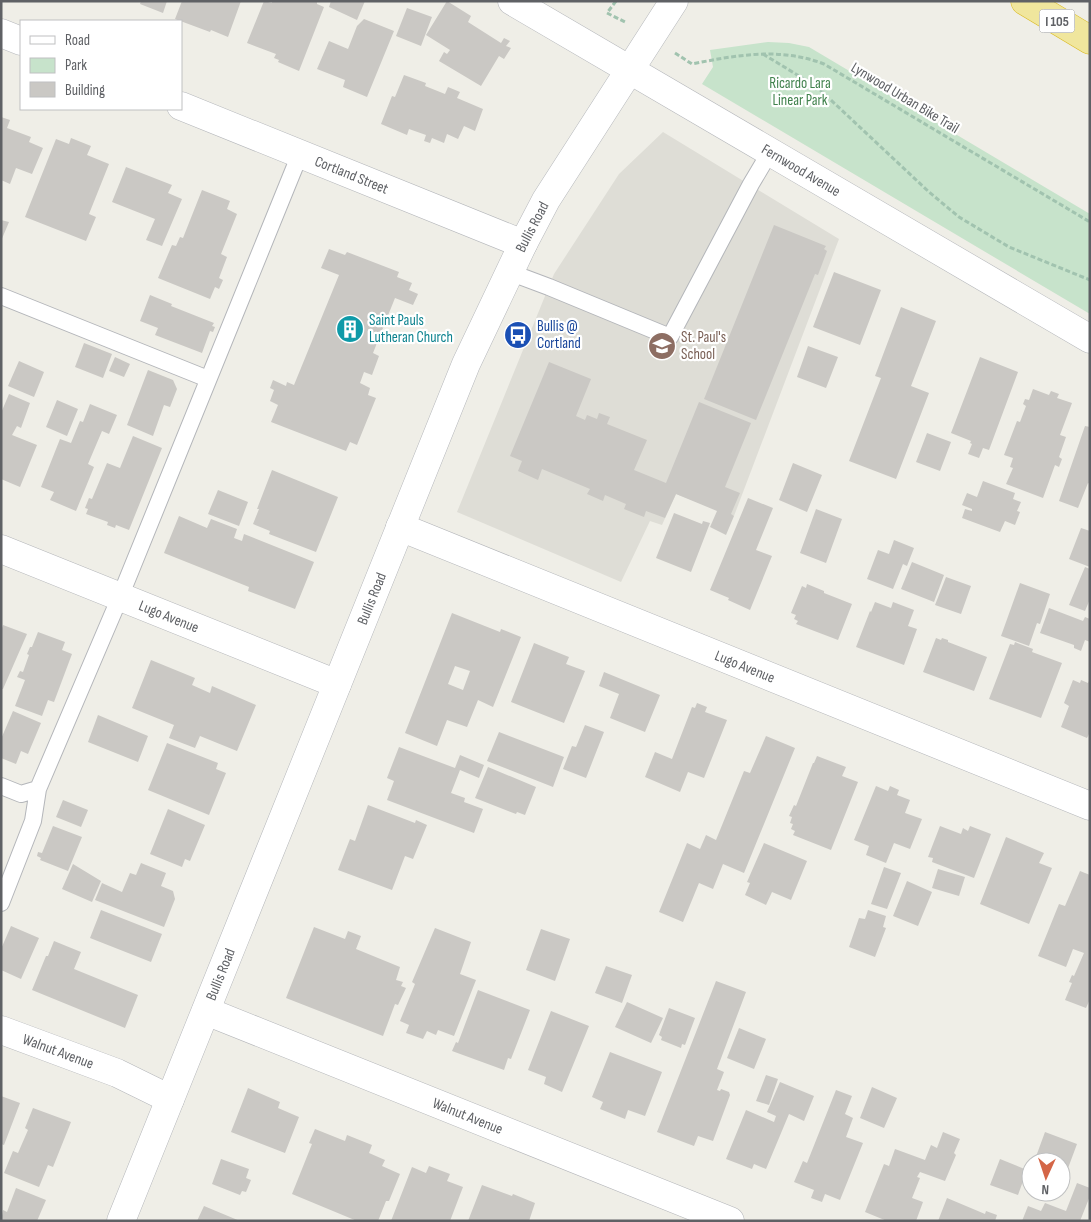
<svg xmlns="http://www.w3.org/2000/svg" width="1091" height="1222" viewBox="0 0 1091 1222" font-family="'Sofia Sans Condensed',sans-serif">
	<rect width="100%" height="100%" fill="#efeee7"/>
	<!-- education -->
	<path fill="#deddd6" d="M663 132 839 239 734 516 676 494 662 525 650 521 621 582 457 512 554 274 619 174Z"/>
	<!-- green -->
	<path fill="#c7e3cb" d="M768 42 789 43 809 47 1090 214V314L702 84 713 67 710 50Z"/>
	<!-- building -->
	<path fill="#cac8c4" fill-rule="evenodd" d="M141 1H167L163 13 140 4Z
		M182 1H241L228 37 211 30 210 32 175 19Z
		M264 1 272 3V1H317V4L324 7 299 71 278 62 279 60 274 58 276 54 247 43Z
		M331 1H365L357 20 329 7Z
		M447 1 471 16 468 22 501 43 504 38 510 41 506 46 511 48 504 59 499 56 481 86 439 61 444 52 447 54 450 50 426 35Z
		M407 8 432 17 421 46 396 36Z
		M364 19 394 31 367 97 343 87 345 80 317 69 329 41 348 49 357 26Z
		M404 75 426 83 425 86 445 94 448 87 460 92 457 98 483 109 475 131 464 126 458 139 447 134 444 143 432 138 430 143 424 141 426 135 409 129 407 135 381 124 392 96 395 97Z
		M1 117 10 120 7 128 31 137 29 142 43 148 32 174 16 168 10 184 1 180Z
		M71 138 91 146 87 155 109 164 89 214 96 217 86 241 25 217 56 139 69 144Z
		M126 167 172 185 168 193 182 199 162 246 146 240 155 219 112 202Z
		M202 190 230 201 227 209 237 214 221 254 227 257 219 278 223 280 219 289 215 287 210 299 158 278 172 245 176 246 180 237 183 238Z
		M1 220 9 222 1 241Z
		M774 225 826 246 824 249 827 251 818 275 815 274 756 420 704 399Z
		M329 249 345 255 347 252 399 272 397 277 412 283 409 290 418 294 413 305 395 298 373 353 379 356 372 375 364 372 360 383 370 388 368 395 376 398 357 445 350 442 346 451 271 422 278 405 270 401 274 390 270 388 273 380 286 386 287 382 294 385 339 275 321 268Z
		M834 272 881 290 860 345 813 327Z
		M150 295 172 304 171 306 214 323 212 326 215 327 213 332 210 331 202 353 155 335 158 328 140 321Z
		M901 307 936 321 911 386 929 393 896 479 849 461 881 378 875 376Z
		M84 343 112 354 103 378 75 367Z
		M808 346 838 357 826 388 797 377Z
		M115 357 130 364 124 377 109 371Z
		M980 357 1018 372 989 450 983 448 979 458 968 454 972 444 970 443 971 441 951 433Z
		M19 361 44 372 34 397 8 386Z
		M549 362 591 379 576 416 585 420 587 415 597 419 599 413 610 417 607 424 647 440 634 470 666 483 699 402 751 423 725 487 740 493 731 514 734 516 726 535 710 527 717 511 676 494 665 518 646 511 644 517 624 509 626 504 605 495 603 501 587 494 590 489 542 469 538 480 518 471 522 461 510 456Z
		M148 370 173 380 177 389 170 407 164 405 153 436 127 425Z
		M1033 389 1049 395 1051 391 1059 394 1057 398 1072 403 1060 435 1066 437 1059 457 1062 459 1059 467 1055 465 1043 498 1006 484 1013 468 1010 467 1013 458 1004 455 1017 421 1020 422 1026 406 1023 404 1025 399 1029 400Z
		M9 394 30 403 21 428 17 426 12 435 37 445 20 487 1 479V413Z
		M57 400 78 409 67 436 46 427Z
		M90 404 117 415 109 434 102 431 88 464 94 467 76 511 50 500 54 492 41 487 60 439 71 443 80 421 83 422Z
		M1085 426 1090 427V484L1088 483 1078 508 1059 501Z
		M927 433 951 442 940 471 916 462Z
		M133 436 162 448 129 530 116 525 115 528 107 525 108 522 86 514 88 509 85 508 89 498 92 499 107 463 120 468Z
		M793 463 822 475 807 512 779 500Z
		M272 470 338 497 316 552 269 534 270 531 253 524 259 509H257Z
		M983 481 1015 493 1013 499 1021 502 1017 511 1020 512 1015 525 1005 521 1000 532 962 518 965 509 972 511V509L962 505 967 493 977 497Z
		M218 490 248 502 239 526 208 514Z
		M748 498 773 508 756 550 772 556 750 610 728 600 729 598 710 590Z
		M816 509 842 519 826 563 800 553Z
		M674 513 702 524 703 521 710 523 691 572 656 558Z
		M179 516 207 528 211 519 237 529 234 538 242 541 244 534 314 562 295 609 248 591 249 587 164 553Z
		M1081 528 1090 531V567L1069 559Z
		M894 540 914 548 907 566 903 564 893 589 867 579 878 550 889 554Z
		M912 562 944 575 934 602 901 589Z
		M1085 567 1090 569V599L1085 611 1069 605Z
		M946 577 971 586 961 614 935 605Z
		M1020 583 1050 594 1040 624 1037 623 1029 646 1001 636Z
		M807 584 824 591V593L852 604 838 640 796 624 798 621 794 619 796 615 791 613 802 586 806 588Z
		M875 602 891 608 893 602 914 610 908 626 917 629 904 665 856 647 870 611 871 612Z
		M1049 608 1083 621 1085 617 1090 619V642L1085 640 1081 651 1074 648V645L1040 633Z
		M452 613 500 632 501 629 521 637 493 707 478 700 467 727 447 720 437 746 405 733ZM455 666 470 671 463 690 448 684Z
		M3 625 27 634 3 689H1V631Z
		M38 632 65 642 62 650 72 654 54 702 48 700 42 716 15 706 25 680 17 677 20 671 23 672 29 655 27 654 30 647H32Z
		M936 638 941 640 942 638 948 640V642L987 657 974 691 923 672Z
		M1015 642 1033 649 1032 652 1062 663 1041 718 989 699 1010 644 1014 645Z
		M534 643 569 657 566 664 585 671 564 723 511 702Z
		M151 660 195 678 192 685 210 693 212 686 256 705 237 751 200 736 195 748 169 738 174 725 132 708Z
		M604 672 660 695 645 732 610 718 619 694 599 686Z
		M1090 679V732L1087 738 1061 727 1069 706 1064 703 1073 680 1080 683 1081 680 1088 683Z
		M697 703 707 707 705 712 727 720 704 778 688 772 680 792 645 777 655 752 672 759 692 707 695 708Z
		M13 711 41 723 28 754 21 751 16 764 1 758V739Z
		M98 715 148 736 138 762 88 742Z
		M585 725 604 732 586 778 563 769 572 746 576 747Z
		M499 732 564 757 553 787 487 761Z
		M766 736 795 748 744 873 723 864 713 889 699 883 683 922 659 912 687 843 700 849 706 835 716 840 744 771 750 773Z
		M167 743 218 763 216 769 226 773 209 815 148 790Z
		M399 747 455 768 460 755 484 765 479 778 460 770 451 793 465 798 464 802 483 809 474 833 387 800 394 781 387 778Z
		M817 756 846 767 842 776 858 782 831 850 793 835 795 831 791 829 793 824 790 823 792 817 789 816 794 805 796 806 813 763H814Z
		M488 767 536 787 525 815 517 812 516 814 475 798Z
		M876 786 888 791 890 786 899 790 897 795 910 800 905 813 922 819 910 849 894 843 886 863 866 855 869 846 854 840Z
		M63 800 88 810 81 827 56 817Z
		M368 805 415 823 416 820 427 825 413 859 405 856 392 890 338 870 350 839 355 841Z
		M168 809 205 825 190 861 185 859 182 867 150 854Z
		M53 826 82 837 68 871 40 860 41 858 37 856 38 852 42 853Z
		M940 826 961 834 963 828 968 831 970 826 991 834 974 878 932 862 933 858 928 857Z
		M1006 837 1044 853 1039 863 1052 868 1029 924 980 904Z
		M764 843 807 861 791 900 772 892 766 905 745 895 750 883 747 882Z
		M141 863 166 873 161 886 173 891 175 899 164 927 95 900 102 883 122 892 130 873 136 875Z
		M73 864 101 881 92 902 62 889Z
		M884 867 901 873 887 909 871 904Z
		M938 869 965 877 959 896 932 888Z
		M1080 871 1090 875V999L1086 1008 1065 1000 1072 983 1069 982 1072 975 1074 976 1084 953 1073 949 1066 967 1038 956 1059 904 1065 906Z
		M907 881 932 892 918 926 893 916Z
		M101 910 162 934 151 962 90 938Z
		M868 910 886 916 883 927 886 928 875 957 849 947 859 918 865 919Z
		M11 926 39 938 21 979 1 970V949Z
		M314 927 345 939 348 931 361 936 356 949 400 967 396 980 403 982 401 986 406 988 398 1005 395 1004 383 1036 286 998Z
		M435 928 471 942 460 974 476 980 454 1036 438 1030 436 1035 427 1031 423 1039 406 1033 409 1025 400 1021 415 984 412 982Z
		M541 929 570 939 555 981 526 970Z
		M54 941 81 952 74 969 138 995 125 1028 32 990 46 956H48Z
		M606 966 632 975 622 1003 595 993Z
		M716 981 746 992 717 1069 724 1072 717 1090 720 1091 721 1089 729 1092 730 1095 713 1141 698 1136 694 1146 657 1132Z
		M478 990 530 1010 511 1059 508 1058 504 1070 452 1051 456 1042 458 1043Z
		M627 1002 663 1018 651 1043 615 1027Z
		M669 1008 695 1018 685 1045 682 1044 681 1048 661 1040 662 1037 659 1035Z
		M551 1011 589 1026 562 1092 544 1084 546 1077 528 1070Z
		M739 1028 766 1039 754 1069 727 1058Z
		M610 1052 662 1072 645 1116 628 1110 625 1119 600 1109 603 1102 592 1097Z
		M766 1075 778 1079 769 1105 756 1101Z
		M780 1082 814 1096 804 1121 789 1114 766 1169 754 1164 752 1169 726 1159 746 1110 774 1122 776 1116 767 1112Z
		M872 1087 897 1098 884 1128 860 1118Z
		M248 1088 280 1102 278 1108 299 1117 285 1153 231 1132Z
		M836 1090 852 1096 845 1114 853 1118 846 1137 863 1143 840 1200 825 1194 822 1202 811 1198 814 1190 794 1182 803 1161 807 1163Z
		M1 1096 20 1103 4 1145 1 1144Z
		M33 1108 71 1122 53 1167 48 1165 39 1187 4 1173 13 1151 18 1153 28 1130 25 1128Z
		M315 1129 345 1141 347 1135 372 1145 369 1153 385 1160 382 1166 400 1174 389 1201H386L378 1221H357L292 1194 312 1144 309 1143Z
		M943 1132 960 1139 954 1153 956 1155 945 1181 920 1172 917 1177 920 1178 912 1198 923 1202 916 1221H887L865 1212 884 1164 889 1166 895 1149 925 1160 931 1145 937 1148Z
		M1045 1132 1077 1144 1064 1179 1061 1178V1162H1034Z
		M221 1159 249 1169 246 1178 251 1180 246 1192 242 1191 240 1195 212 1184Z
		M1000 1159 1027 1170 1018 1195 990 1185Z
		M429 1166 450 1174 447 1181 463 1187 450 1221H391L412 1167 426 1173Z
		M1077 1183 1090 1188V1196L1080 1221H1022L1028 1206 1041 1211 1045 1203 1066 1211Z
		M482 1185 512 1196 513 1194 535 1203 529 1221H468Z
		M16 1188 46 1200 37 1221H1L3 1210 7 1212Z
		M947 1198 985 1214 986 1211 997 1215 995 1221H938Z
		M204 1206 240 1221H197Z"/>
	<g fill="none" stroke-linecap="round" stroke-linejoin="round">
		<!-- lane casing -->
		<g stroke="#b4b6ba" stroke-width="18">
			<path id="lane" d="M509 272 549 287 670 337 751 184 770 152
				M1 296 208 379
				M1 786 21 794 38 789 120 597 300 154
				M1 903 33 821 38 789"/>
		</g>
		<!-- street casing -->
		<g stroke="#b4b6ba" stroke-width="29">
			<g id="street">
				<path id="s1" d="M400 527 1090 806"/>
				<path id="s2" d="M1 549 337 684"/>
				<path id="s3" d="M206 1011 730 1221"/>
				<path id="s4" d="M1 1030 117 1073 170 1099"/>
			</g>
		</g>
		<!-- secondary casing -->
		<g stroke="#b6b8bc" stroke-width="29">
			<g id="secondary">
				<path id="s5" d="M512 1 1090 339"/>
				<path d="M1 33 21 41"/>
				<path id="s6" d="M181 106 523 244"/>
				<path id="s7" d="M121 1221 466 364 523 244 546 200 674 1"/>
			</g>
		</g>
		<!-- highway casing -->
		<g stroke="#d9b81c" stroke-width="29">
			<path id="highway" d="M1025 1 1090 40"/>
		</g>
		<!-- path -->
		<path stroke="#a1c3af" stroke-width="3" stroke-dasharray="5 2.5" stroke-linecap="butt" d="M616 1 607 13 625 22
			M675 53 692 64C737 55 780 47 824 64L1090 222
			M763 54 817 87 929 192 959 217 1009 247 1090 280"/>
		<!-- lane -->
		<use href="#lane" stroke="#fff" stroke-width="16"/>
		<!-- street -->
		<use href="#street" stroke="#fff" stroke-width="28"/>
		<!-- secondary -->
		<use href="#secondary" stroke="#fff" stroke-width="28"/>
		<!-- highway -->
		<use href="#highway" stroke="#f0e69d" stroke-width="28"/>
	</g>
	<!-- icons -->
	<defs>
		<g id="building-disc" transform="scale(1.4375)"><circle r="9.5" fill="#0f9aa8" stroke="#fff"/><path d="M-4-6H4V6H1V3H-1V6H-4ZM-2.5-4.3h1.7v1.8h-1.7ZM.8-4.3h1.7v1.8H.8ZM-2.5-1h1.7V.8h-1.7ZM.8-1h1.7V.8H.8Z" fill="#fff"/></g>
		<g id="bus-disc" transform="scale(1.4375)"><circle r="9.5" fill="#1a4fb4" stroke="#fff"/><path d="M-5-6H5V4H4V6H2V4H-2V6H-4V4H-5ZM-3.5-4V0h7V-4ZM-3.5 1.2v1.5H-2V1.2ZM2 1.2v1.5H3.5V1.2Z" fill="#fff"/></g>
		<g id="school-disc" transform="scale(1.4375)"><circle r="9.5" fill="#8d6e63" stroke="#fff"/><path d="M0-5L7-2L0 1L-7-2ZM-4 1L0 2.5L4 1V4Q0 6-4 4Z" fill="#fff"/></g>
	</defs>
	<g fill-rule="evenodd">
		<use href="#building-disc" x="350" y="329"/>
		<use href="#bus-disc" x="518" y="335"/>
		<use href="#school-disc" x="662" y="346"/>
	</g>
	<g text-anchor="middle" dominant-baseline="central" stroke-width="4.5" stroke-linejoin="round" paint-order="stroke">
		<!-- shield labels -->
		<rect fill="#fff" stroke="#8f9093" stroke-width="1" x="1039.5" y="9.5" width="35" height="23" rx="4"/>
		<g font-size="14" font-weight="bold" fill="#5f6165">
			<text x="1057" y="21">I 105</text>
		</g>
		<!-- park labels -->
		<g font-size="15" fill="#41824d" stroke="#fff">
			<text x="800" y="83">Ricardo Lara<tspan x="800" dy="17">Linear Park</tspan></text>
		</g>
		<!-- street labels -->
		<g font-size="15" fill="#5f6165" stroke="#fff">
			<text transform="translate(905 98) rotate(31)">Lynwood Urban Bike Trail</text>
			<text stroke="none"><textPath href="#s5" startOffset="335">Fernwood Avenue</textPath></text>
			<text stroke="none"><textPath href="#s6" startOffset="184">Cortland Street</textPath></text>
			<text stroke="none"><textPath href="#s7" startOffset="1076">Bullis Road</textPath></text>
			<text stroke="none"><textPath href="#s7" startOffset="671">Bullis Road</textPath></text>
			<text stroke="none"><textPath href="#s2" startOffset="181">Lugo Avenue</textPath></text>
			<text stroke="none"><textPath href="#s1" startOffset="372">Lugo Avenue</textPath></text>
			<text stroke="none"><textPath href="#s7" startOffset="266">Bullis Road</textPath></text>
			<text stroke="none"><textPath href="#s4" startOffset="61">Walnut Avenue</textPath></text>
			<text stroke="none"><textPath href="#s3" startOffset="282">Walnut Avenue</textPath></text>
		</g>
		<!-- culture labels -->
		<g font-size="15" fill="#0d838f" stroke="#fff" text-anchor="start">
			<text x="369" y="320">Saint Pauls<tspan x="369" dy="17">Lutheran Church</tspan></text>
		</g>
		<!-- transit labels -->
		<g font-size="15" fill="#164399" stroke="#fff" text-anchor="start">
			<text x="537" y="326">Bullis @<tspan x="537" dy="17">Cortland</tspan></text>
		</g>
		<!-- education labels -->
		<g font-size="15" fill="#785e54" stroke="#fff" text-anchor="start">
			<text x="681" y="337">St. Paul's<tspan x="681" dy="17">School</tspan></text>
		</g>
	</g>
	<!-- border -->
	<rect width="1091" height="1222" fill="none" stroke="#5f6165" stroke-width="5"/>
	<!-- legend -->
	<rect x="20" y="20" width="162" height="90" fill="#ffffff" stroke="#bfc0c1"/>
	<rect x="30" y="36" width="25" height="8" fill="#ffffff" stroke="#bfc0c1"/>
	<text x="65" y="45" font-size="15" fill="#5f6165">Road</text>
	<rect x="30" y="58" width="25" height="15" fill="#c7e3cb" stroke="#bfc0c1"/>
	<text x="65" y="70" font-size="15" fill="#5f6165">Park</text>
	<rect x="30" y="82" width="25" height="15" fill="#cac8c4" stroke="#bfc0c1"/>
	<text x="65" y="95" font-size="15" fill="#5f6165">Building</text>
	<!-- north arrow -->
	<g transform="translate(1046 1177) rotate(183)"><circle r="24" fill="#ffffff" stroke="#bfc0c1"/>
	<path d="M0-4L9 19L0 12L-9 19Z" fill="#d46647"/>
	<text y="-8" font-size="14" font-weight="bold" text-anchor="middle" fill="#5f6165">N</text>
	</g>
</svg>
